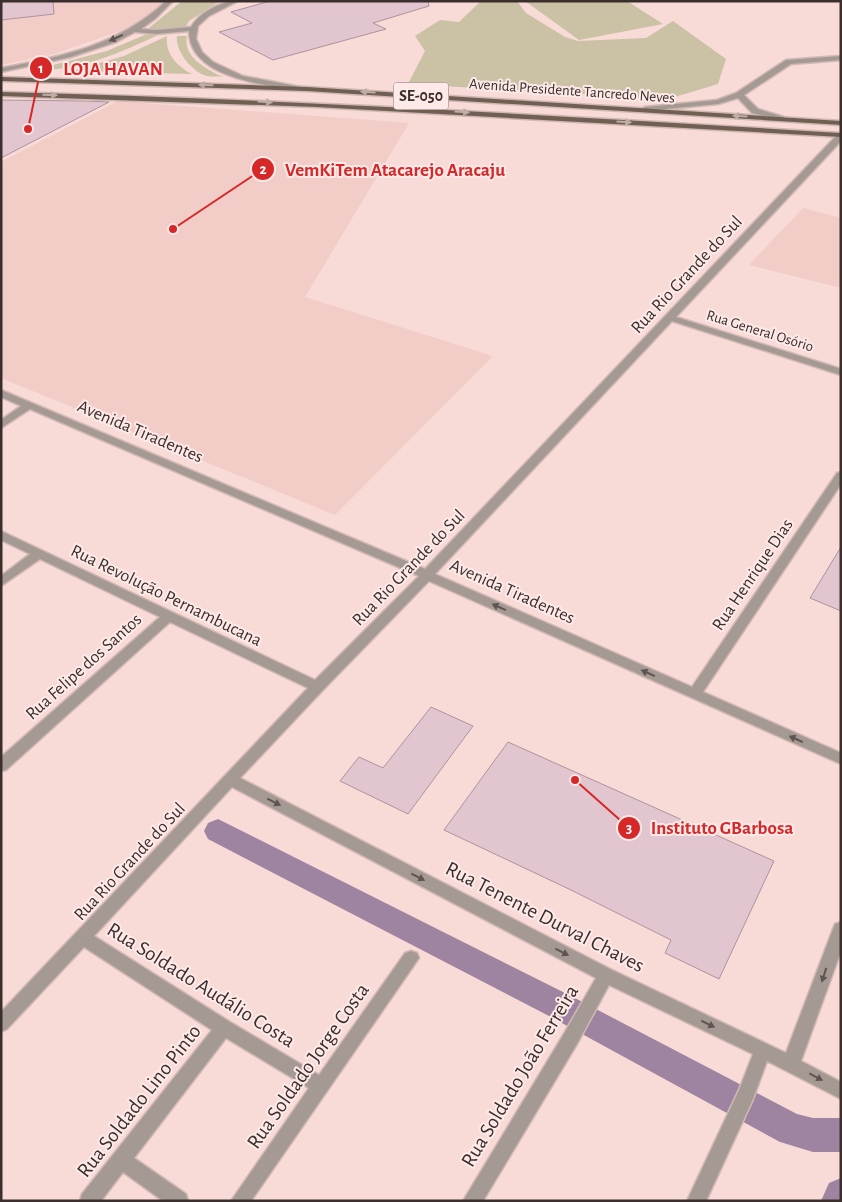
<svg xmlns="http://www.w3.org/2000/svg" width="842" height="1202" viewBox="0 0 842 1202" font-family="'Alegreya Sans',sans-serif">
	<rect width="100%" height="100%" fill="#f8dad6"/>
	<!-- built -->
	<path fill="#f2ccc7" d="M1 1H163L157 10 129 28 51 55 1 65Z
		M118 101 409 123 305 297 493 356 335 515 1 378V162Z
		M803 208 841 218V288L749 265Z"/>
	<!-- green -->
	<path fill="#cbc1a5" d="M182 1H220L189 21 185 28 163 31 149 28Z
		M481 1H517L526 13 565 37 578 41 646 38 673 21 726 59 718 84 668 99 408 84 425 51 415 36 440 20 459 22Z
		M525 1H627L663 24 579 40Z
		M147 34 158 35C120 53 76 72 34 70L107 51Z
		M167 36C165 54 177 66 192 74L71 71 124 56Z
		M177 36H187C182 57 208 70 223 77 218 76 212 77 207 76 192 72 175 51 177 36Z"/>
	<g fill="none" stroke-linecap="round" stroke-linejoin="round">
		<!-- canal -->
		<path fill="#9e84a1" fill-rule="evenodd" d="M218 819 571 996 797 1114 813 1118H841V1152H813L780 1142 549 1016 208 839 204 831 208 823Z
			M841 1178V1201H821L829 1183Z"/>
	</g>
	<!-- building -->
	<path fill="#e1c5cf" stroke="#ae939c" d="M1 1H53L54 14 1 20Z
		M270 1H428L429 6 373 23 386 29 273 60 219 32 252 23 231 12Z
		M1 100 85 101 109 102 1 158Z
		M841 547V611L810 598Z
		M431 707 473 726 408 814 340 781 359 757 383 768Z
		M508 742 774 861 719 979 665 953 671 940 571 890 444 830Z"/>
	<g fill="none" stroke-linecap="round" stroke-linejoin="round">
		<!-- minor casing -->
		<g stroke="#d2b8b4" stroke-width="3">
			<path id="minor" d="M166 1H173L156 18 141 29 156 30 191 27C200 12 221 1 238 1L209 16 198 26 196 39 202 52 213 62 243 76 311 89 307 91C272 86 189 80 189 31L156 34 135 32 116 42 71 57 1 72V68C61 57 120 45 166 1Z
				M841 56V60L791 64 744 95 758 109 784 117V121L752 113 738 98 718 104 645 111 641 109 645 107 717 100 736 93 786 60Z
				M838 134H841V141L676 317 841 369V375L672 321 435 574 692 687 837 473 841 472V484L703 692 841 753V764L429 581 322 691 240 778 612 970 786 1053 833 929 835 924 841 922V951L801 1061 841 1082V1099L767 1061 753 1099 706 1201H687L739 1090 753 1054 609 985 577 1044 483 1201H463L565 1032 596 978 232 787 94 936 230 1022 319 1075 405 953 411 951 417 953 419 958 251 1201H231L309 1088 226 1038 134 1158 186 1194 188 1201H163L123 1172 101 1201H80L82 1194 212 1030 84 947 7 1029 1 1032V1012L308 688 170 622 6 770 1 771V757L160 617 40 559 1 586V576L30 554 1 540V531L315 680 419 576 30 409 1 428V420L21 406 1 397V390L425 569Z"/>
		</g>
		<!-- major casing -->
		<g stroke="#d2b8b4" stroke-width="3">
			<path id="major" d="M1 77 307 87 841 121V125L307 91 1 81Z
				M1 92C281 99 561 116 841 133V137L316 107 1 96Z"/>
		</g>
		<!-- minor -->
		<use href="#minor" fill="#a49a93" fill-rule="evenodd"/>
		<!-- major -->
		<use href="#major" fill="#706053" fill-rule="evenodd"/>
	</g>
	<!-- one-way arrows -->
	<defs><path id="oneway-solid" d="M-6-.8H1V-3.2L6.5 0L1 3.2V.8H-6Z" transform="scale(1.25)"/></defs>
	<g fill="#5f5451">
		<use href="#oneway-solid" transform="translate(116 38) rotate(156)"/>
		<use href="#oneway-solid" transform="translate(499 607) rotate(-156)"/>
		<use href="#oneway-solid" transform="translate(648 673) rotate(-156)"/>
		<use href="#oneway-solid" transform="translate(796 739) rotate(-156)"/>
		<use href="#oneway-solid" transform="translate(274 802) rotate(27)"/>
		<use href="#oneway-solid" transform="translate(418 877) rotate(27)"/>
		<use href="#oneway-solid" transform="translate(562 952) rotate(27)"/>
		<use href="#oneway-solid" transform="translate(824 975) rotate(108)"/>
		<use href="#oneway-solid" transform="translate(708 1024) rotate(26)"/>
		<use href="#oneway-solid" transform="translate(816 1077) rotate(28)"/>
	</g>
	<g fill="#beaca5">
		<use href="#oneway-solid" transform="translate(206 85) rotate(-178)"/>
		<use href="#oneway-solid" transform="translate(368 92) rotate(-177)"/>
		<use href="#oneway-solid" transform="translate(50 95) rotate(1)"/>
		<use href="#oneway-solid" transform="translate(265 102) rotate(3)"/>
		<use href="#oneway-solid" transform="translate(462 112) rotate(4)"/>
		<use href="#oneway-solid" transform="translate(740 116) rotate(-176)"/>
		<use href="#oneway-solid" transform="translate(624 122) rotate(4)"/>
	</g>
	<g text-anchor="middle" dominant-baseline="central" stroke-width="4" stroke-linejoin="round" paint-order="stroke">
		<!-- far-street labels -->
		<g font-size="15" fill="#3a2f2d" stroke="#fdeae8">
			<text transform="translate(572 91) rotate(4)">Avenida Presidente Tancredo Neves</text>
			<text transform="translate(760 331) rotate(17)">Rua General Osório</text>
		</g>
		<!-- shield labels -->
		<rect fill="#fdeae8" stroke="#746765" stroke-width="1" x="393.5" y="82.5" width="55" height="27" rx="4"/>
		<g font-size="16" font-weight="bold" fill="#3a2f2d">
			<text x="421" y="96">SE-050</text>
		</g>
		<!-- street labels -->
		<g font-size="18" fill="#3a2f2d" stroke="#fdeae8">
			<text transform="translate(687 275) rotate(-47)">Rua Rio Grande do Sul</text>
			<text transform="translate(140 432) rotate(23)">Avenida Tiradentes</text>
			<text transform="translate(409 568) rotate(-46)">Rua Rio Grande do Sul</text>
			<text transform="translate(753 575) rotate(-56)">Rua Henrique Dias</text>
			<text transform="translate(512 592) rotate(24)">Avenida Tiradentes</text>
			<text transform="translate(166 596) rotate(26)">Rua Revolução Pernambucana</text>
			<text transform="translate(84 667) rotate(-42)">Rua Felipe dos Santos</text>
			<text transform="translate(130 862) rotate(-47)">Rua Rio Grande do Sul</text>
		</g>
		<!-- near-street labels -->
		<g font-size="21" fill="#3a2f2d" stroke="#fdeae8">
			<text transform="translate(545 917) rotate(27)">Rua Tenente Durval Chaves</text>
			<text transform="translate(201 985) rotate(32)">Rua Soldado Audálio Costa</text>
			<text transform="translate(308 1066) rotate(-55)">Rua Soldado Jorge Costa</text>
			<text transform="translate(520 1076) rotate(-59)">Rua Soldado João Ferreira</text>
			<text transform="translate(139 1101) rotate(-52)">Rua Soldado Lino Pinto</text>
		</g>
	</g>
	<!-- callouts -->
	<path fill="none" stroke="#d62828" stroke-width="2" d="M28 129L41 68M173 229L263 169M575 780L629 828"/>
	<g fill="#d62828" stroke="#fdeae8" stroke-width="2">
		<circle cx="28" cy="129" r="5"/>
		<circle cx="173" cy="229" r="5"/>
		<circle cx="575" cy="780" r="5"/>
		<circle cx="41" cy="68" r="12"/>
		<circle cx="263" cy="169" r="12"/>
		<circle cx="629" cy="828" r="12"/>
	</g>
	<g font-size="15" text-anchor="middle" font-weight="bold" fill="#fff">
		<text x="41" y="73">1</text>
		<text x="263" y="174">2</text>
		<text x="629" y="833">3</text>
	</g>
	<g font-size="19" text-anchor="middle" font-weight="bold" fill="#d62828" stroke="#fdeae8" stroke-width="4" stroke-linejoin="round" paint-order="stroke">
		<text x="113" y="75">LOJA HAVAN</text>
		<text x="395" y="176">VemKiTem Atacarejo Aracaju</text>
		<text x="722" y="834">Instituto GBarbosa</text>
	</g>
	<!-- border -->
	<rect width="842" height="1202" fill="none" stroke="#3a2f2d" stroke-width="5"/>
</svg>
